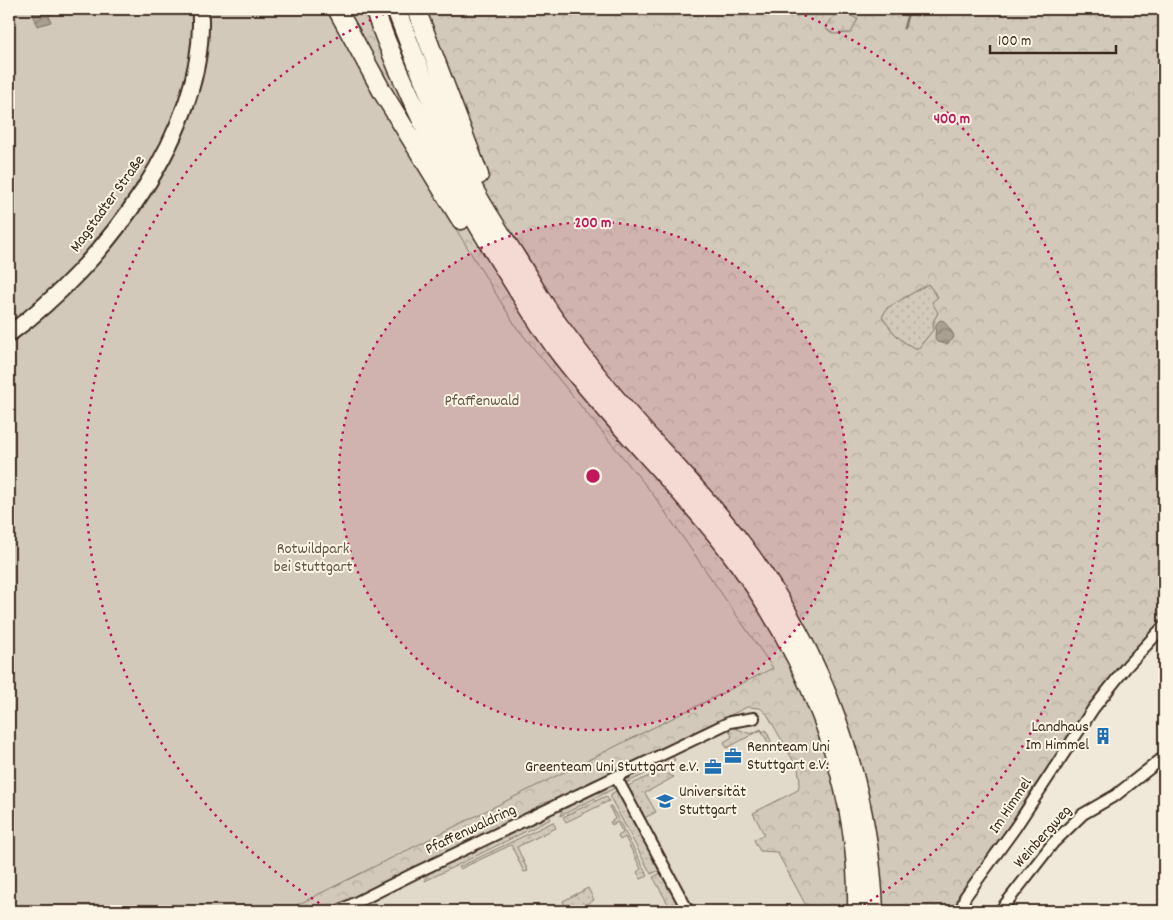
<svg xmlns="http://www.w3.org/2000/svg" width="1173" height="920" viewBox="0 0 1173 920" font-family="Dekko,sans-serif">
	<defs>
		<pattern id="grass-dots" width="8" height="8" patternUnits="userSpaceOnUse" patternTransform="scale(1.25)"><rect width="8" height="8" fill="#d2c9ba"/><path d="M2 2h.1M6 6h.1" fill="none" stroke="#b5ad9f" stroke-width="1.8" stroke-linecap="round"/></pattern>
		<pattern id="forest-crowns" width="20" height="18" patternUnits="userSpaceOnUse" patternTransform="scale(1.25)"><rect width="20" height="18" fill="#d2c9ba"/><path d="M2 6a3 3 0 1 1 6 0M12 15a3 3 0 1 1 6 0" fill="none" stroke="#b5ad9f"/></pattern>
		<pattern id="wetland-marsh" width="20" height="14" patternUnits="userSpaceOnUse" patternTransform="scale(1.25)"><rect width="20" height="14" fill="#d2c9ba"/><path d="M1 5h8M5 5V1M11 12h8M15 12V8" fill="none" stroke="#b5ad9f"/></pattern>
		<pattern id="water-waves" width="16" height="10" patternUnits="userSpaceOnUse" patternTransform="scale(1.25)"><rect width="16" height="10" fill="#aaa091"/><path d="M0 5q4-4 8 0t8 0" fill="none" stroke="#8c8376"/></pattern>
	</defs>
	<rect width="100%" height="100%" fill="#f0e9d9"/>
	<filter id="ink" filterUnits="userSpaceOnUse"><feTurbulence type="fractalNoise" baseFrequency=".02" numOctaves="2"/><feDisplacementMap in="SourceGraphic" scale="10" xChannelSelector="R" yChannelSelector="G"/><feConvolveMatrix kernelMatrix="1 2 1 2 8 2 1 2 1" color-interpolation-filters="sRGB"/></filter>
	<g filter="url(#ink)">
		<!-- built -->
		<path fill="#e1d9c9" d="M747 707 760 708 767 714 798 769 800 780 798 790 753 813 764 834 760 851H777L809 911H329Z"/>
		<!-- grass -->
		<path fill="url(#grass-dots)" stroke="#867a6c" d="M928 284 938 298V313L934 320 933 330 918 349C900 343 893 332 882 317L887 308Z
			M732 727 751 734 761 729 763 732 766 730 771 741 770 746 761 730 727 748 724 742 732 737 729 729Z
			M673 756 675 760 626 783 631 776Z
			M662 770 669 775 674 777 645 793 656 812 644 818 626 787Z
			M609 786 617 787 560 816 562 810 565 808Z
			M618 790 660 870 651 874 611 799V794Z
			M606 796 609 801 566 822 563 817Z
			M609 806H611L648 876 641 879 637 872 641 869 625 837 620 840 618 836 623 833 617 822 612 825 610 822 615 819Z
			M545 816 550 817 551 819 425 881V878L429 873Z
			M553 822 556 828 517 847 528 871 524 872 511 845 460 869 459 867Z
			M661 873 682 911H672L653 877Z
			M588 888 594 900 573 911H567L563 901Z"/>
		<!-- forest -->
		<path fill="url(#forest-crowns)" stroke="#867a6c" fill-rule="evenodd" d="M206 9H1164V618L1131 652 1082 718 960 897 955 911H809L777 852 760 851 754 840 764 834 753 813 798 790 800 780 798 769 767 714 760 708 747 707 329 911H9ZM928 284 938 297 932 302 938 313 934 320 933 330 918 349C900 343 893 332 882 317L887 308Z"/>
		<!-- wetland -->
		<path fill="url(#wetland-marsh)" stroke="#867a6c" d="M842 12 858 19 851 33 834 34 825 28 833 17Z"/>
		<!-- park -->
		<path fill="#d2c9ba" stroke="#867a6c" d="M9 9H328L370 90 517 328 652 493 773 668 285 911H9Z"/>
		<!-- water -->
		<path fill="url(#water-waves)" stroke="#7e7163" d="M36 9H47L51 22 37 26 32 10Z
			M940 320 944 321 954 335 953 339 947 344 937 342 935 339 936 324Z"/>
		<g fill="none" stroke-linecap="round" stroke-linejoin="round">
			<!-- stream -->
			<path stroke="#7e7163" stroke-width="2.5" d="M49 14 68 9
				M904 28 909 9"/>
			<!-- minor casing -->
			<g stroke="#3b2a1e" stroke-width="14">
				<path id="minor" d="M616 777 688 911
					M339 911 413 874 730 722 754 718
					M961 911 965 897 1015 828 1093 709 1127 666 1164 626
					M1000 911 1053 843 1083 814 1116 795 1164 757"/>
			</g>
			<!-- secondary casing -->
			<g stroke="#3b2a1e" stroke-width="19">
				<path id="secondary" d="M9 334C101 267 209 130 200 9"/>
			</g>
			<!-- trunk casing -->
			<g stroke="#3b2a1e" stroke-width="21">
				<path id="trunk" d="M337 9 383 93 461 220
					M374 9C408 102 453 186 505 270 523 298 540 327 560 354 612 422 675 481 727 548 806 651 860 781 857 911
					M396 9C418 67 441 126 470 182 483 208 500 232 516 257 530 279 542 303 558 324 580 354 604 385 629 414 666 457 707 498 742 544 822 650 869 779 874 911
					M416 9 479 175"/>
			</g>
			<!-- minor -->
			<use href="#minor" stroke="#fcf5e5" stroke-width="10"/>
			<!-- secondary -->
			<use href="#secondary" stroke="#fcf5e5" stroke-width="15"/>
			<!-- trunk -->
			<use href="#trunk" stroke="#fcf5e5" stroke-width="18"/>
		</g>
	</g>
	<!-- distance rings -->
	<circle cx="593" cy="476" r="254" fill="#c2185b" fill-opacity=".12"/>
	<g fill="none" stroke="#c2185b" stroke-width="2.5" stroke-dasharray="2.5 5">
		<circle cx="593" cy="476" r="254"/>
		<path d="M332 911A507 507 0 0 1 395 9M791 9A507 507 0 0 1 854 911"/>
	</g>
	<!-- icons -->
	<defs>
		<g id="building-bare" transform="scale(1.35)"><path d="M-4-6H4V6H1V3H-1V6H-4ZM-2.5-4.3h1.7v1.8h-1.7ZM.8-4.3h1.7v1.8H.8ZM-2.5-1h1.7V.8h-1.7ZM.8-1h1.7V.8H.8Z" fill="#1f6fb2" stroke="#fcf5e5" stroke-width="2.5" paint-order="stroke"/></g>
		<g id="office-bare" transform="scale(1.35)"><path d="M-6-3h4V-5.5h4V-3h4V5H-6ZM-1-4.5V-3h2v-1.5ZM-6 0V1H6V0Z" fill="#1f6fb2" stroke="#fcf5e5" stroke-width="2.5" paint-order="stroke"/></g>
		<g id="university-bare" transform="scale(1.35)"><path d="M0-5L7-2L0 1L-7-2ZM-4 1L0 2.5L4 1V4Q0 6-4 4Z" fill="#1f6fb2" stroke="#fcf5e5" stroke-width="2.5" paint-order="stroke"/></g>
	</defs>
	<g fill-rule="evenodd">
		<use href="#building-bare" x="1103" y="736"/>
		<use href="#office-bare" x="733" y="756"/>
		<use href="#office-bare" x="713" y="767"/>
		<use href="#university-bare" x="665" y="801"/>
	</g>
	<g text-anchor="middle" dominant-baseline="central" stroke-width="4" stroke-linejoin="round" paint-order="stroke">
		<!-- street labels -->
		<g font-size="16" fill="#3b2a1e" stroke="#fcf5e5">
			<text transform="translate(108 204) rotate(-54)">Magstadter Straße</text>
			<text transform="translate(1011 806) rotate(-56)">Im Himmel</text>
			<text transform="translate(471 830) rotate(-25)">Pfaffenwaldring</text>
			<text transform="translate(1043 837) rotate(-48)">Weinbergweg</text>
		</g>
		<!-- park labels -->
		<g font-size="16" fill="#615245" stroke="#fcf5e5">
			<text x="482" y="401">Pfaffenwald</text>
			<text x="313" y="549">Rotwildpark<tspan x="313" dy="18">bei Stuttgart</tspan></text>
		</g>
		<!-- poi labels -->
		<g font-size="16" fill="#3b2a1e" stroke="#fcf5e5" text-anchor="end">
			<text x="1089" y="727">Landhaus<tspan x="1089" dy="18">Im Himmel</tspan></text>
			<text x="747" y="747" text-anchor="start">Rennteam Uni<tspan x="747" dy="18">Stuttgart e.V.</tspan></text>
			<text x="699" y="767">Greenteam Uni Stuttgart e.V.</text>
			<text x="679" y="792" text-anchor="start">Universität<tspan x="679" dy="18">Stuttgart</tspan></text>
		</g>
	</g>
	<circle cx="593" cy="476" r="8" fill="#c2185b" stroke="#fcf5e5" stroke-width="2.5"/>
	<g font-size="15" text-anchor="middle" font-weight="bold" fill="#c2185b" stroke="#fcf5e5" stroke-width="4" stroke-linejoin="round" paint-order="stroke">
		<text x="952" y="123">400 m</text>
		<text x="593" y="227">200 m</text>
	</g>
	<!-- margin -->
	<rect width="1173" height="920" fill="none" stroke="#fcf5e5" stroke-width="30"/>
	<rect x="15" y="15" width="1143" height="890" fill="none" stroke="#3b2a1e" stroke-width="2" filter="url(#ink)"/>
	<!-- scale -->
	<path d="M990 45v8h126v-8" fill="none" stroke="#3b2a1e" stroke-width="2.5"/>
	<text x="998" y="45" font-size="15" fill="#3b2a1e" stroke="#fcf5e5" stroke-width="4" paint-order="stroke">100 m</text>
</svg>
